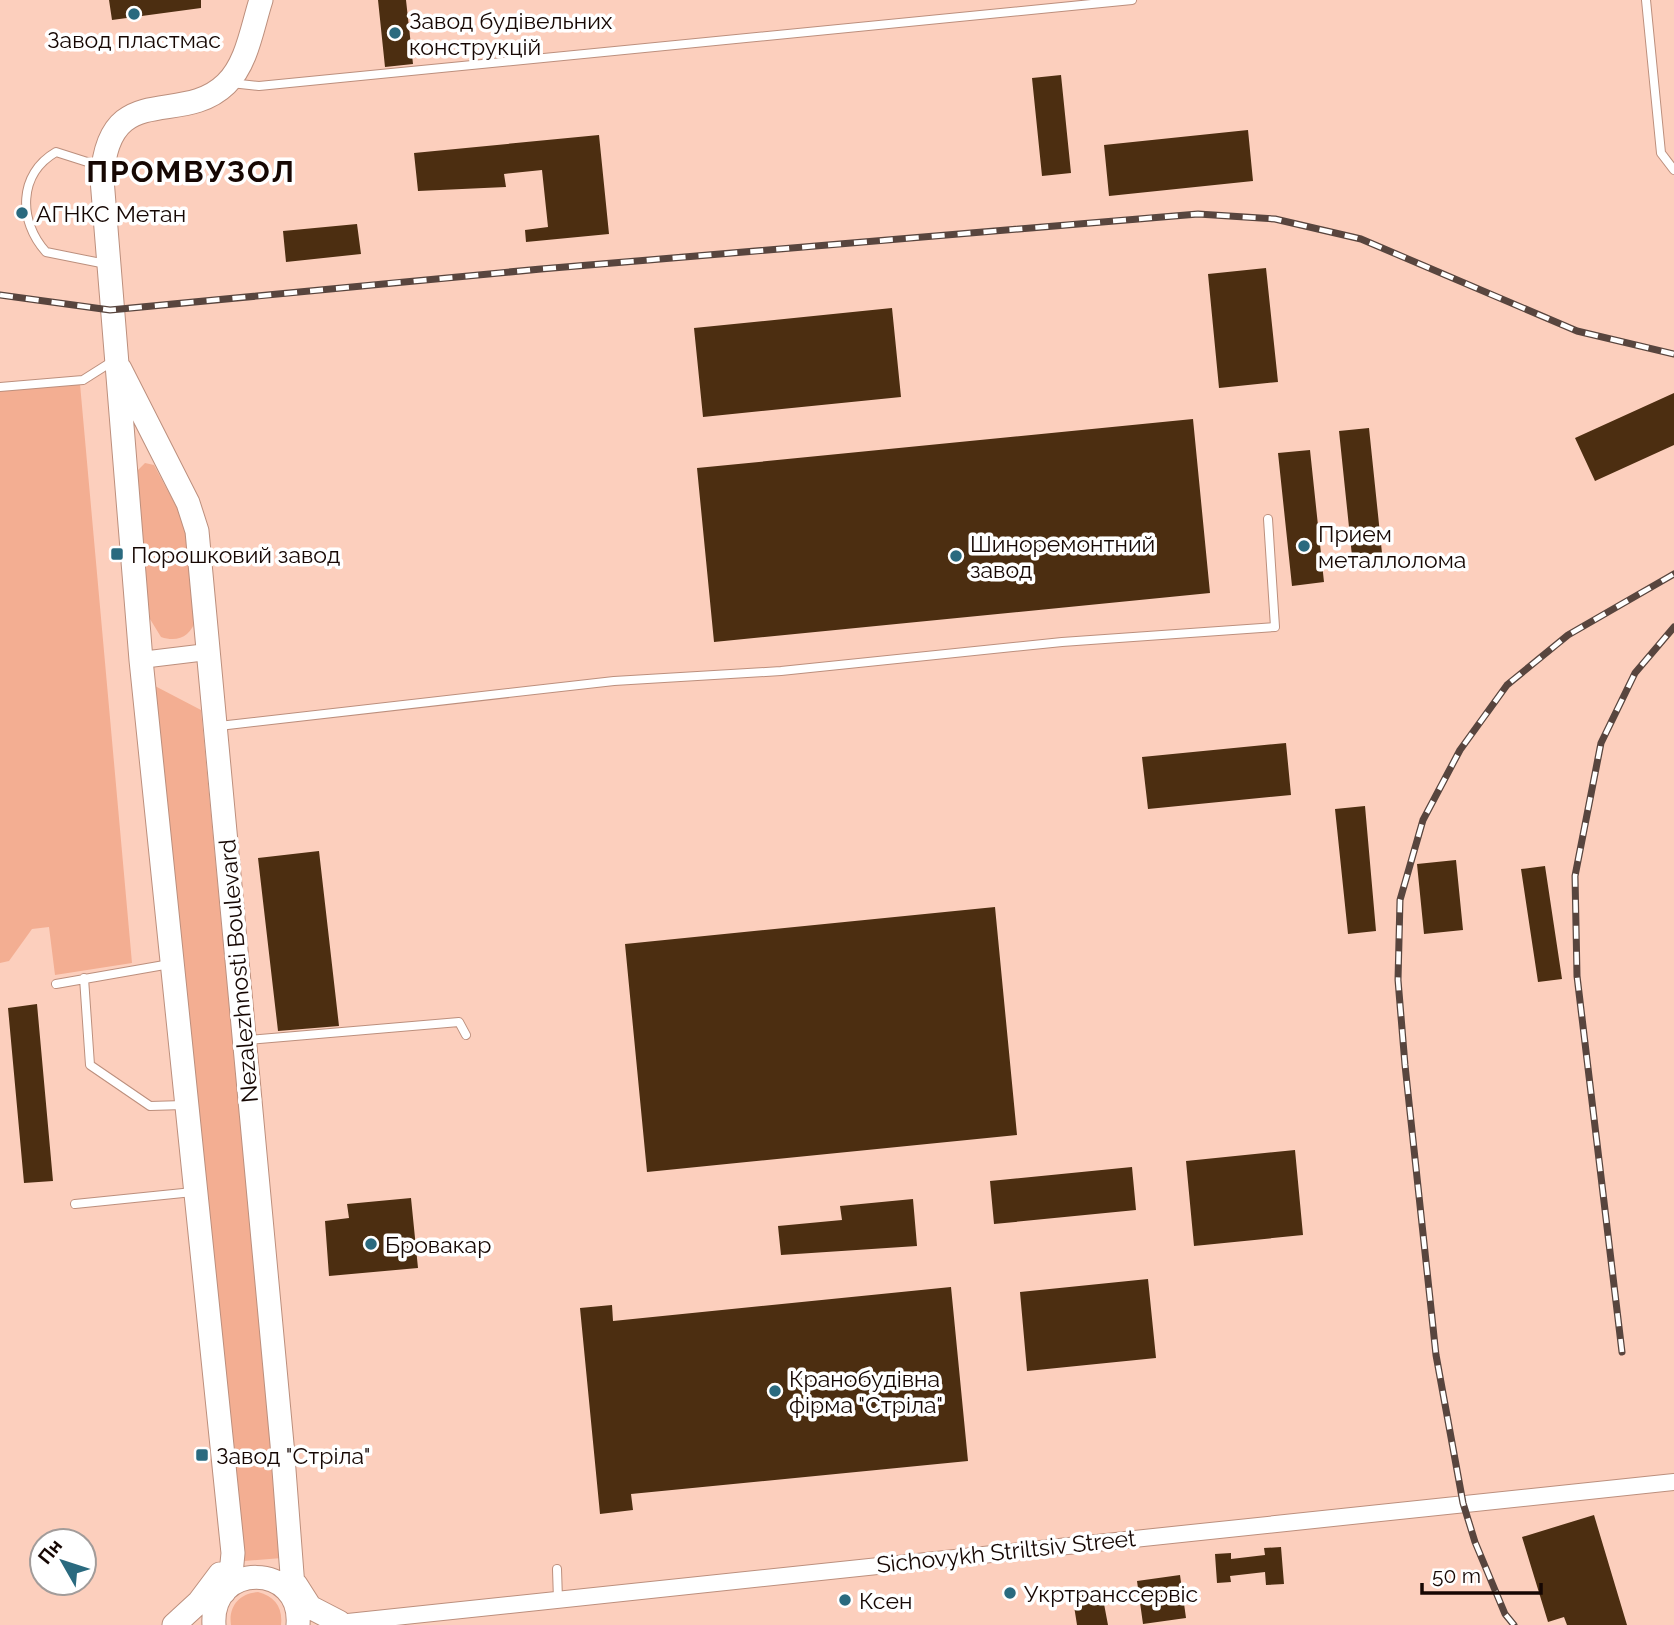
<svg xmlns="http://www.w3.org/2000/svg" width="1674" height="1625" viewBox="0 0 1674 1625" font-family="Raleway,sans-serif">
	<rect width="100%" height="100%" fill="#fbded2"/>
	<!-- built -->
	<path fill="#fccfbd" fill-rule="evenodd" d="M0 0H1674V1625H0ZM42 1541H84V1583H42Z"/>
	<!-- green -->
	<path fill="#f3ae92" d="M80 384 132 963 55 975 49 927 32 929 9 961 0 963V390Z
		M145 463 154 465 185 523 196 619C191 636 178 643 161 637L150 619 135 473Z
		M155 686 201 710 282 1558 244 1561Z
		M258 1592C275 1596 283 1608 281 1625H231C228 1606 240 1593 258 1592Z"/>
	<!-- building -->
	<path fill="#4c2e11" d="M109 0H201V8L112 20Z
		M378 0H406L413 64 385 67Z
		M1061 75 1071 173 1042 176 1032 78Z
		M1248 130 1253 181 1109 196 1104 145Z
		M599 135 609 234 526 242 525 230 548 227 542 170 504 174 506 187 418 191 414 153Z
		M357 224 361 254 286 262 283 231Z
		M1266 268 1278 382 1219 388 1208 274Z
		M892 308 901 397 703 417 694 328Z
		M1674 393V445L1595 481 1575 438Z
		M1193 419 1210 593 714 642 697 468Z
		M1369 428 1382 553 1352 556 1339 431Z
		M1310 450 1324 582 1292 586 1278 453Z
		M1286 743 1291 795 1148 809 1142 757Z
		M1365 806 1376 931 1348 934 1335 809Z
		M319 851 339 1026 278 1031 258 858Z
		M1456 860 1463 930 1424 934 1417 864Z
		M1545 866 1562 979 1538 982 1521 869Z
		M995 907 1017 1135 647 1172 625 944Z
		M37 1004 53 1181 24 1183 8 1008Z
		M1295 1150 1303 1235 1194 1246 1186 1161Z
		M1132 1167 1136 1210 994 1224 990 1181Z
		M411 1198 418 1268 329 1276 325 1221 349 1218 347 1204Z
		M913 1199 917 1246 781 1255 778 1226 842 1220 840 1206Z
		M1148 1279 1156 1358 1027 1371 1020 1292Z
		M951 1287 968 1461 631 1494 633 1510 600 1514 580 1308 612 1305 613 1321Z
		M1594 1515 1627 1625H1567L1564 1617 1548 1622 1522 1537Z
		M1281 1547 1284 1584 1266 1585 1265 1572 1230 1576 1231 1582 1217 1583 1215 1554 1231 1553V1559L1265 1555 1264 1548Z
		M1180 1575 1186 1618 1143 1624 1137 1581Z
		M1101 1588 1108 1625H1077L1072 1593Z"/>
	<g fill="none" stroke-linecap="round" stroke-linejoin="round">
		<!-- lane casing -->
		<g stroke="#bc8f7d" stroke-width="10">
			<path id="lane" d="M1646 0 1661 153 1674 170
				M231 83 259 86 1132 0
				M103 167 56 152C18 174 18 221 46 252L106 264
				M0 387 83 380 113 361
				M219 726 614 681 781 671 1062 642 1275 627 1268 519
				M84 978 90 1065 150 1106 184 1105
				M56 984 170 964
				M248 1040 459 1022 466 1035
				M75 1204 193 1192
				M557 1569 558 1600"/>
		</g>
		<!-- street casing -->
		<g stroke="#bc8f7d" stroke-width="18">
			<path id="street" d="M141 660 207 652
				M329 1624 1674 1482"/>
		</g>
		<!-- secondary casing -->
		<g stroke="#bc8f7d" stroke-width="25">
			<path id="secondary" d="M120 369 188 503 197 531 282 1444 294 1600
				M296 1585 310 1607 339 1622
				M224 1592 231 1574 233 1553 141 660 102 179C108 77 181 128 226 84 247 64 252 28 261 0
				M174 1625 199 1602 220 1574
				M214 1625C210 1561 303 1562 298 1625"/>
		</g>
		<!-- lane -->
		<use href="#lane" stroke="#fff" stroke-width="8"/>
		<!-- street -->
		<use href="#street" stroke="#fff" stroke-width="16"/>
		<!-- secondary -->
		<use href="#secondary" stroke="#fff" stroke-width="23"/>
		<!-- rail casing -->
		<g stroke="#58453e" stroke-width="7">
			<path id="rail" d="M0 295 110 310 541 269 1198 214 1275 219 1361 239 1577 331 1674 354
				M1622 1352 1577 976 1575 876 1601 743 1635 673 1674 627
				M1514 1625 1505 1614 1475 1542 1463 1503 1436 1355 1405 1065 1398 980 1400 900 1423 820 1460 750 1507 685 1568 635 1674 574"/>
		</g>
		<!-- rail -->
		<use href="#rail" stroke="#fff" stroke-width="4.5" stroke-dasharray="13" stroke-linecap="butt"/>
	</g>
	<!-- markers -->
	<g fill="#2a6a7f" stroke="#fff" stroke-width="2.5">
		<circle cx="134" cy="14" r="7"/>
		<circle cx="395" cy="33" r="7"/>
		<circle cx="22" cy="213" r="7"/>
		<circle cx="1304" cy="546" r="7"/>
		<rect x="110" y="547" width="14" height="14" rx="3.5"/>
		<circle cx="956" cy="556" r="7"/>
		<circle cx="371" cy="1244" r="7"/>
		<circle cx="775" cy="1391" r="7"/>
		<rect x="195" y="1448" width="14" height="14" rx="3.5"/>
		<circle cx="1010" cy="1593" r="7"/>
		<circle cx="845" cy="1600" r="7"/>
	</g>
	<g text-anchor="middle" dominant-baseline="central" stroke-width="7" stroke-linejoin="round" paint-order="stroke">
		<!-- poi labels -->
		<g font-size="23" fill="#160703" stroke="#fff" text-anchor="start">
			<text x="409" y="20">Завод будівельних<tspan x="409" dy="26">конструкцій</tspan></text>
			<text x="134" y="39" text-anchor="middle">Завод пластмас</text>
			<text x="36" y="213">АГНКС Метан</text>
			<text x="1318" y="533">Прием<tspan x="1318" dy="26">металлолома</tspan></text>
			<text x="970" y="543">Шиноремонтний<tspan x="970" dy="26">завод</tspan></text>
			<text x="131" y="554">Порошковий завод</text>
			<text x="385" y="1244">Бровакар</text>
			<text x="789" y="1378">Кранобудівна<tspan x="789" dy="26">фірма "Стріла"</tspan></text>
			<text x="216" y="1455">Завод "Стріла"</text>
			<text x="1024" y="1593">Укртранссервіс</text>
			<text x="859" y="1600">Ксен</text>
		</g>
		<!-- street labels -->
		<g font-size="23" fill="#160703" stroke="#fff">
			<text transform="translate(238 971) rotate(-95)">Nezalezhnosti Boulevard</text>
			<text transform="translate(1006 1551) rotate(-6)">Sichovykh Striltsiv Street</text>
		</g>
		<!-- district labels -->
		<g font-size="30" font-weight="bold" letter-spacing="2" fill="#160703" stroke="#fff">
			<text x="191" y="171">ПРОМВУЗОЛ</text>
		</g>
	</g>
	<!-- north arrow -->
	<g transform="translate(63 1562) rotate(309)"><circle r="33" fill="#ffffff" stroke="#a29c9a" stroke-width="2"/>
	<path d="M0-5L12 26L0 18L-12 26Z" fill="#2a6a7f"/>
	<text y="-10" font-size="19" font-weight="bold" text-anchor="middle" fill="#160703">Пн</text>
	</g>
	<!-- scale -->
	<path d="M1422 1583v10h119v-10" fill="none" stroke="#160703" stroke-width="3.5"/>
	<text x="1432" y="1583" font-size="21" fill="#160703" stroke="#ffffff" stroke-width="5" paint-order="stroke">50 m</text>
</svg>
